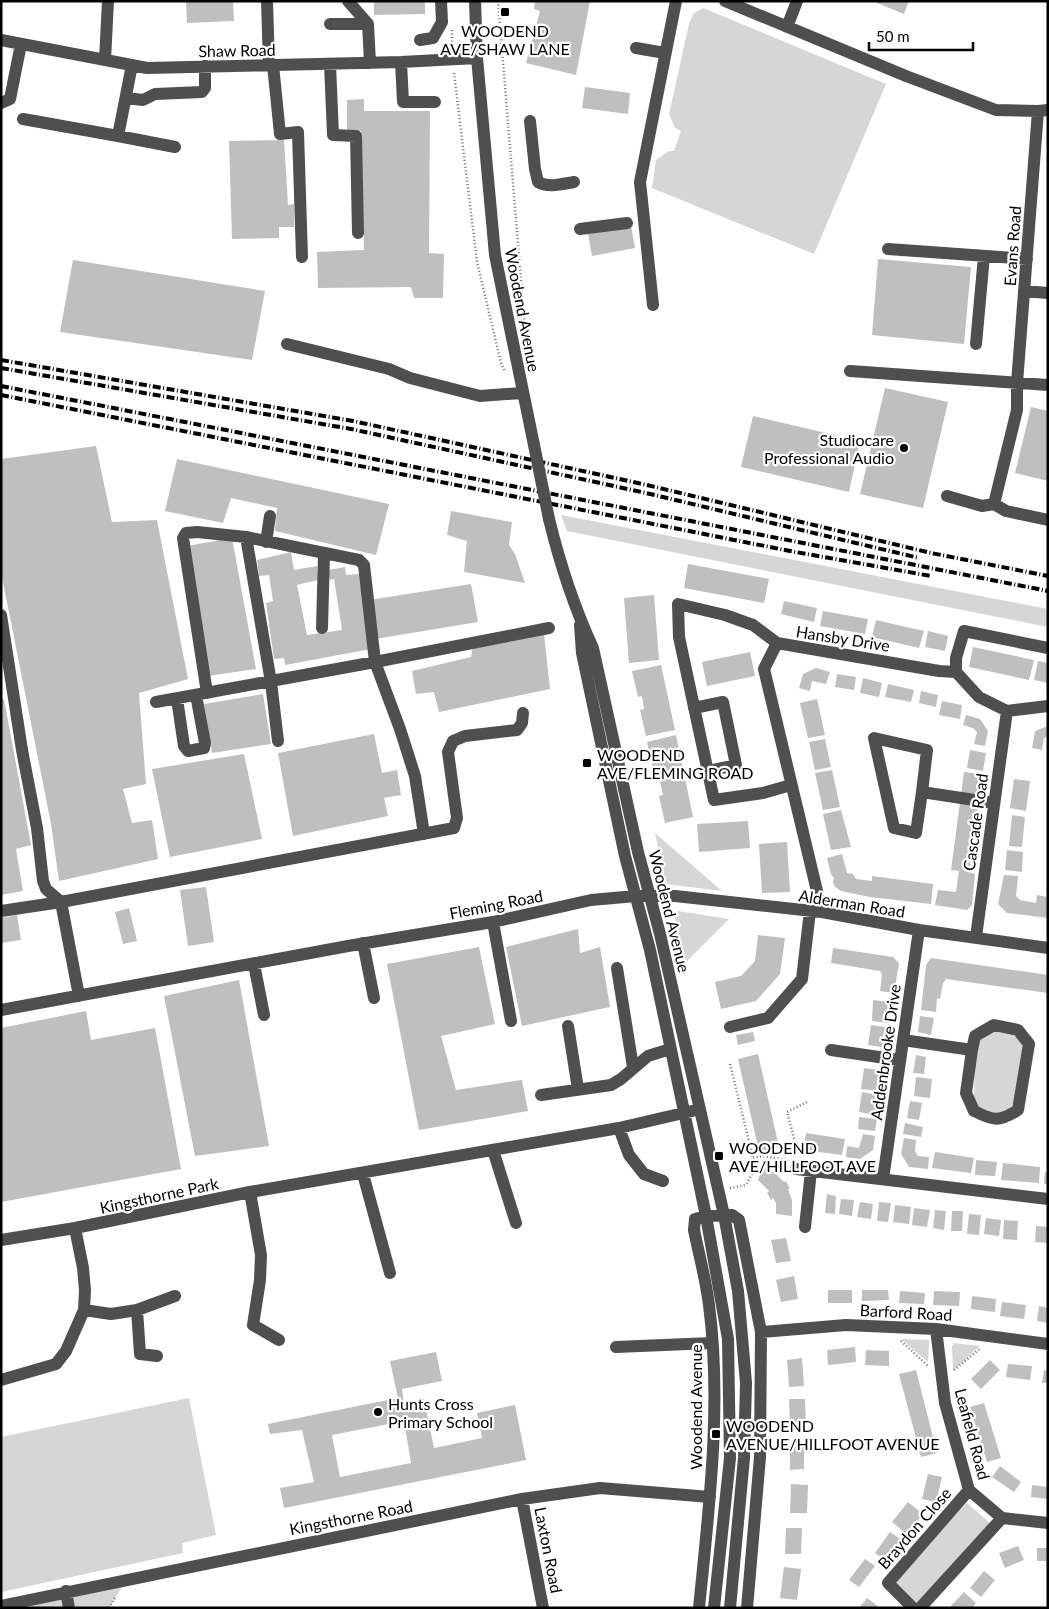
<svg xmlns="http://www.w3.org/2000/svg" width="1049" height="1609" viewBox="0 0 1049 1609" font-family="Lato,sans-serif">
	<rect width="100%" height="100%" fill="#fff"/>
	<!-- green -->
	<path fill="#d6d6d6" d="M703 8 886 84 814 254 652 188 656 160 669 151H674L681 131 675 128 669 114 689 24 693 14Z
		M561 515 1048 609V627L567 531Z
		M655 833 722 891 666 884Z
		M678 911 729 919 685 963 674 914Z
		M994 1025 1018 1030 1029 1044 1018 1110 996 1118 974 1111 975 1036Z
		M901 1339 929 1340 928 1362Z
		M954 1343 980 1346 953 1371 952 1346Z
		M189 1398 216 1535 182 1543 183 1553 1 1592V1437Z
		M967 1503 991 1524 920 1608 888 1583Z
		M127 1579 109 1608H3Z"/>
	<!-- building -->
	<path fill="#bfbfbf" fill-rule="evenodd" d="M186 1H233L234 21 187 23Z
		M374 1H425V14L374 15Z
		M535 1H590L576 75 526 63 540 11 534 9Z
		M877 1H909L904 14 877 3Z
		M585 87 630 93 628 114 582 108Z
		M364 99V111H430L429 253 444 254 443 298H414L411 287 318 288 317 252 364 250 361 131 347 132V100Z
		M284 140 288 205 294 204V227H279V238L232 239 229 141Z
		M631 226 635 248 592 256 588 234Z
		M878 259 971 267 964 344 872 335Z
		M73 260 265 291 252 360 60 332Z
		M885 388 948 402 923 508 860 494Z
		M1031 407 1048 411V481L1015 473Z
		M753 416 860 441 849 492 741 467Z
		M96 446 112 522 157 520 188 679 139 693 146 784 123 789 132 823 152 820 158 859 59 881 51 824 1 572V459Z
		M177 459 389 504 376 555 275 531 277 508 231 498 223 523 165 511Z
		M451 511 512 522 509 545 515 554 525 583 464 572 467 541 447 535Z
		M232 538 256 669 208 676 187 546Z
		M291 552 294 570 317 566 318 580 297 585 307 635 342 630 334 579 330 580 328 570 345 567 346 575 359 574 371 649 285 665 284 658 274 659 266 603 273 601 269 575 259 576 257 560Z
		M688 564 769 579 764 603 684 588Z
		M471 584 478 622 375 639 369 600Z
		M654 595 659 660 629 663 624 598Z
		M784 601 817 608 814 622 781 614Z
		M823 611 868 619 865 634 820 626Z
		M876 620 924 631 919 648 872 637Z
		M928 631 948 636 945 651 925 647Z
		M544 634 550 689 439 712 434 692 416 694 412 671 471 657 473 646Z
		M973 647 1034 660 1029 680 969 667Z
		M750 652 755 676 707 686 702 662Z
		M1038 661 1048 663V683L1034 680Z
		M661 665 675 730 646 736 640 710 644 709 642 696 638 697 632 671Z
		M816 668 830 672 826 684 812 681 810 691 799 688 803 674Z
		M837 674 856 677 854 690 835 687Z
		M863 678 882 683 879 697 860 693Z
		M888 684 914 690 911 702 885 697Z
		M921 691 938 695 936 707 919 703Z
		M263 694 271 744 212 753 204 704Z
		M1 699H4L31 845 16 849 23 891 1 895Z
		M817 699 825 735 808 738 800 703Z
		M942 701 962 705 960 719 939 715Z
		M966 715 980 719 988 731 985 746 974 744 977 732 973 728 963 725Z
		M1045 727 1048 728V736L1044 738 1042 750 1032 748 1035 731Z
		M374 734 382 773 397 770 401 795 384 798 388 816 293 836 278 753Z
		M676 735 693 817 665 823 659 796 663 795 657 768 653 769 647 742Z
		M825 739 831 767 815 770 809 742Z
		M970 750 986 753 983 771 967 768Z
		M244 754 262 839 170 857 152 769Z
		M832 770 840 807 823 810 815 773Z
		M964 772 982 774 969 872 975 874 972 905 967 910 935 905 938 890 956 892 959 871 951 870Z
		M1014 779 1030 781 1026 811 1010 808Z
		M841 810 851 847 831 850 823 814Z
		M1012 815 1025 817 1022 847 1009 846Z
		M748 821 750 848 699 852 697 824Z
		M787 842 790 892 762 893 759 844Z
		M1007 850 1023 852 1022 872 1005 870Z
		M842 854 847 873 853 874 856 879 872 881V876L933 884 931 904 870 897 841 891 835 887 833 882 834 878 831 874 827 858Z
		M1004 875 1018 876 1016 896 1020 900 1036 903 1037 895 1048 897V918L1007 913 998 904Z
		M206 887 214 942 188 946 180 890Z
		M129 908 137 941 123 944 115 912Z
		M17 915 21 940 1 943V918Z
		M578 929 580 953 600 947 610 1007 522 1026 506 947Z
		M758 935 785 938 780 974 756 1001 721 1009 715 982 741 976 755 961Z
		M479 947 495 1024 441 1036 456 1090 522 1080 528 1111 419 1130 387 964Z
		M833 948 893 957 899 963 894 993 880 991 882 975 880 971 831 963Z
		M931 958 1048 975V993L946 979 943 983 940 999 937 998 936 1012 921 1010 926 965Z
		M239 980 269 1146 195 1156 164 996Z
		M873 1000 889 1002 888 1023 872 1021Z
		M86 1011 91 1040 155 1028 181 1169 1 1202V1028Z
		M920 1016 934 1018 931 1035 918 1032Z
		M871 1025 885 1027 882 1047 868 1045Z
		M753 1032 755 1041 738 1045 736 1035Z
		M758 1054 779 1147 759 1151 738 1059Z
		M916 1055 926 1057 924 1074 913 1073Z
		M864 1068 880 1070 878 1091 861 1089Z
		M916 1077 932 1079 930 1098 914 1096Z
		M862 1092 878 1095 875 1115 859 1112Z
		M910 1101 922 1103 919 1120 907 1118Z
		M859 1117 877 1119 875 1131 858 1129Z
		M905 1123 923 1127 921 1137 903 1134Z
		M806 1133 845 1139 842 1155 803 1150Z
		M863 1134 875 1136 873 1150 860 1159 846 1157 847 1146 859 1148Z
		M904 1138 916 1140 915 1151 918 1156 929 1157 928 1169 909 1167 901 1154Z
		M935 1152 974 1158 971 1173 932 1168Z
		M976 1160 997 1162 995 1176 975 1175Z
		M1003 1163 1040 1167 1039 1183 1001 1180Z
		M763 1166 775 1173 784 1182 786 1181 790 1189H788L792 1200V1216L776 1214V1203L773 1198 771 1200 767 1193 769 1191 758 1180Z
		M1045 1172H1048V1184H1044Z
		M827 1194 836 1196 835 1214 825 1213Z
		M841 1199 854 1200 852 1216 839 1214Z
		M860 1202 873 1204 871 1219 857 1217Z
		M879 1202 891 1203 888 1222 877 1221Z
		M895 1205 911 1207 909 1224 893 1222Z
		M914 1208 930 1210 927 1227 912 1225Z
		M935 1210 946 1211 944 1230 933 1228Z
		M952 1211H963L962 1231H951Z
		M969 1214 981 1215 979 1235 967 1234Z
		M986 1218 1001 1220 999 1236 984 1234Z
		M1004 1220 1018 1221 1017 1240 1003 1239Z
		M1036 1226 1048 1227V1243L1035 1242Z
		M786 1238 791 1261 776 1263 771 1240Z
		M794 1276 798 1299 781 1302 776 1280Z
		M828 1290H852V1303H828Z
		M862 1290H888L889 1300 862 1301Z
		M900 1291 925 1293 924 1304 899 1303Z
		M934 1291 960 1292 959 1306 933 1305Z
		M972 1296 996 1299 995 1312 971 1309Z
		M1002 1302 1026 1305 1024 1319 1000 1316Z
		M1039 1306 1048 1308V1323L1037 1321Z
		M855 1347 856 1362 828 1365 827 1350Z
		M866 1350 889 1351V1366L865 1365Z
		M436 1352 442 1381 402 1389 404 1402 424 1399 434 1448 482 1438 477 1413 515 1405 526 1460 284 1508 280 1488 314 1482 302 1430 270 1434 268 1424 398 1398 390 1361ZM404 1421 411 1463 340 1477 332 1435Z
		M802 1358 804 1386 789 1387 787 1360Z
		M990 1360 1000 1370 981 1389 971 1379Z
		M1008 1364 1032 1366 1030 1380 1006 1377Z
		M916 1370 937 1453 921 1457 899 1374Z
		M1044 1370 1048 1371V1383H1042Z
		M789 1399H805L806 1427 790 1428Z
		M984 1403 1001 1458 987 1462 970 1407Z
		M790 1445H804V1469L790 1470Z
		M1000 1466 1021 1482 1014 1492 992 1477Z
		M928 1474 942 1477 936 1502 922 1499Z
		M791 1484 808 1485 807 1513H790Z
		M1032 1485 1048 1487V1499L1031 1497Z
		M908 1502 923 1514 907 1534 892 1522Z
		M786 1528H802L801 1554H785Z
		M890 1532 902 1540 887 1561 875 1553Z
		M1018 1546 1024 1560 1005 1568 999 1553Z
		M1037 1548H1048V1561H1037Z
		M865 1559 875 1566 859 1587 849 1580Z
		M784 1567 801 1569 797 1600 780 1598Z
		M984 1571 995 1580 981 1597 970 1588Z
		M964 1592 976 1603 972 1608H949Z
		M867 1598 880 1608H859Z"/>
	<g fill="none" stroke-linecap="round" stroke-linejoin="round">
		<!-- path -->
		<path stroke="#717171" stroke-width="2.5" stroke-dasharray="1 2.5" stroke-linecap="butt" d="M498 1 525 329
			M452 30V47
			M454 73 477 262 501 363 505 372
			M730 1064 753 1158
			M793 1156 795 1142 787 1112 807 1102
			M730 1188 746 1185 754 1170 753 1158 763 1156 787 1160
			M901 1341 928 1366
			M954 1370 981 1348
			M109 1608 116 1596"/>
		<!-- minor -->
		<path stroke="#4f4f4f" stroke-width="12" d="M267 1 269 65
			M348 1 368 24 370 63
			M475 1 477 58 495 255 534 445
			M725 1 906 76 996 110 1038 111 1048 110
			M330 24H368
			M787 27 797 1
			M1 40 147 68 401 62 477 58
			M420 40 433 38 442 22 441 1
			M636 48 665 53
			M105 60 108 1
			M401 62 403 102H435
			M330 64 333 135 356 136 358 233
			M132 65 118 136 175 147
			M273 65 280 134 298 132 302 257
			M126 98 143 100 155 94 202 92 205 88V66
			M1 103 10 99 21 44
			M1038 111 1017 383V410L994 504 1006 511 1048 520
			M23 119 118 136
			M530 121 535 169 538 182C548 188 562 184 574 182
			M580 229 627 223
			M888 249 1027 259
			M1024 291 1048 293
			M653 305 640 182 676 1
			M287 344 389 369 410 378 480 396 522 393
			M976 344 984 256
			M850 371 1048 385
			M947 496 982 506 994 504
			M549 519C560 564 574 607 593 648L638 852 660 934 724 1215 738 1291 746 1383 744 1458 730 1608
			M246 537 271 682 278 741
			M266 542 270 516
			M1 615 22 750 37 828 43 881 46 889 61 902 79 996
			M580 625 582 653 625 856 650 950 706 1216 728 1339 730 1458 714 1608
			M322 628 324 554
			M777 643 753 625 725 615 678 604 679 637 714 800 763 793 791 785
			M956 672V658L964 631 1048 648
			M207 693 183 538 186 533 197 532 246 537 359 560 364 565 375 662 549 628
			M177 699 184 746 188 751 204 748 205 743 196 695
			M156 702 375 662 400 729 415 776 424 834
			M694 708 723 702 736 765 708 771
			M922 792 916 833 894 828 874 738 927 750 922 792 994 803
			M1 911 61 902 454 828 457 818 448 752 453 741 465 736 517 730 522 723 523 713
			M822 912 764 669 777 643 939 671 956 672 979 697 1007 711 1048 706
			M493 922 511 1021
			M976 937 1007 711
			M363 943 374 998
			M254 964 264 1015
			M617 968 633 1067
			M1 1010 348 946 493 922 591 900 636 896H675L822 912 919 930 1048 948
			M568 1026 578 1089
			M730 1027 768 1018 802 979 810 911
			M903 1040 972 1050 975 1036 994 1025 1018 1030 1029 1044 1018 1110C999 1122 994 1121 974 1111L966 1093 972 1050
			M831 1050 899 1060
			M541 1095 611 1085 621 1079 648 1056 670 1049
			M619 1128 629 1155 644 1174 663 1181
			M493 1150 516 1223
			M796 1169 1048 1199
			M363 1174 390 1273
			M883 1179 919 930
			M250 1192 261 1255 260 1280 253 1325 279 1340
			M805 1227 811 1171
			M1 1240 75 1228 250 1192 619 1128 692 1111
			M84 1310 111 1314 137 1310 175 1296
			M137 1310 140 1354 157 1356
			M936 1329 945 1403 969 1490 1002 1518 1048 1523
			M761 1332 846 1325 936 1329 1048 1344
			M616 1347 712 1343
			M1 1380 56 1364 66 1351 84 1310 85 1290 83 1268 75 1228
			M522 1499 543 1608
			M66 1591 69 1608
			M1 1606 522 1499 600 1488 710 1497
			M699 1608C709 1508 722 1405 709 1305 706 1280 699 1255 694 1230L695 1219 706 1216 732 1215 739 1220 761 1332 760 1457 747 1608
			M913 1608 888 1583 969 1490
			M920 1608 1002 1518"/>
		<!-- rail -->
		<path stroke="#000" stroke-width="4" stroke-dasharray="8 2.5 1 2.5" stroke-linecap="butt" d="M1 360 353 421 647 485 931 553 1048 576
			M1 368 351 429 646 493 919 558
			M1 386 1048 591
			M1 395 790 551 931 576"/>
		<!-- minor-bridge -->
		<path stroke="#4f4f4f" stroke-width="12" d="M534 445 549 519"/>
	</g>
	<!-- markers -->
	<g fill="#000" stroke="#fff" stroke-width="2">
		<rect x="500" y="7" width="10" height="10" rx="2.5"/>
		<circle cx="904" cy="448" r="5"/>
		<rect x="582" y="758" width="10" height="10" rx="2.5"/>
		<rect x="714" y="1151" width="10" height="10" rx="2.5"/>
		<circle cx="378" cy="1412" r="5"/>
		<rect x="711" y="1429" width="10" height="10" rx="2.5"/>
	</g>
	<g text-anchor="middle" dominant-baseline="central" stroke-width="4.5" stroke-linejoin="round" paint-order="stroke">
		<!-- poi labels -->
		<g font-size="16" fill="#000" stroke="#fff" text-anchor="start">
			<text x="505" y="30" text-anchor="middle">WOODEND<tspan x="505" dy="18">AVE/SHAW LANE</tspan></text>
			<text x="894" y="439" text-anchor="end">Studiocare<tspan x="894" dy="18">Professional Audio</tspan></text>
			<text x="597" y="754">WOODEND<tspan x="597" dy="18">AVE/FLEMING ROAD</tspan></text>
			<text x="729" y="1147">WOODEND<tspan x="729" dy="18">AVE/HILLFOOT AVE</tspan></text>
			<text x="388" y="1403">Hunts Cross<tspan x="388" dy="18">Primary School</tspan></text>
			<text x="726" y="1425">WOODEND<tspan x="726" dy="18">AVENUE/HILLFOOT AVENUE</tspan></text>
		</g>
		<!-- street labels -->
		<g font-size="16" fill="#000" stroke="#fff">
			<text transform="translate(237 50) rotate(-1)">Shaw Road</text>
			<text transform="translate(1012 246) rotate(-86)">Evans Road</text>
			<text transform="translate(523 310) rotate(79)">Woodend Avenue</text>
			<text transform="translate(843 638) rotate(9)">Hansby Drive</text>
			<text transform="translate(975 822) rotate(-82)">Cascade Road</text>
			<text transform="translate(852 903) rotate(9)">Alderman Road</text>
			<text transform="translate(496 904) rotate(-11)">Fleming Road</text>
			<text transform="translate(670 911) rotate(76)">Woodend Avenue</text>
			<text transform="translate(885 1052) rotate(-82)">Addenbrooke Drive</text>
			<text transform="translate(159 1195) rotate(-12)">Kingsthorne Park</text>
			<text transform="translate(906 1312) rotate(3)">Barford Road</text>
			<text transform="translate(695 1407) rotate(-90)">Woodend Avenue</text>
			<text transform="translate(973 1434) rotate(75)">Leafield Road</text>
			<text transform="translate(351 1517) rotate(-11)">Kingsthorne Road</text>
			<text transform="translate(914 1528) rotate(-49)">Braydon Close</text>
			<text transform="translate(549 1550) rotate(79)">Laxton Road</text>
		</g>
	</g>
	<!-- border -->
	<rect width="1049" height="1609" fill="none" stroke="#000000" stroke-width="5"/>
	<!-- scale -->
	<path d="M869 42v8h104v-8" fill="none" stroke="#000000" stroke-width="2.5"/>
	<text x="876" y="42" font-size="15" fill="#000000" stroke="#ffffff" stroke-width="4" paint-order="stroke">50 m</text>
</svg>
